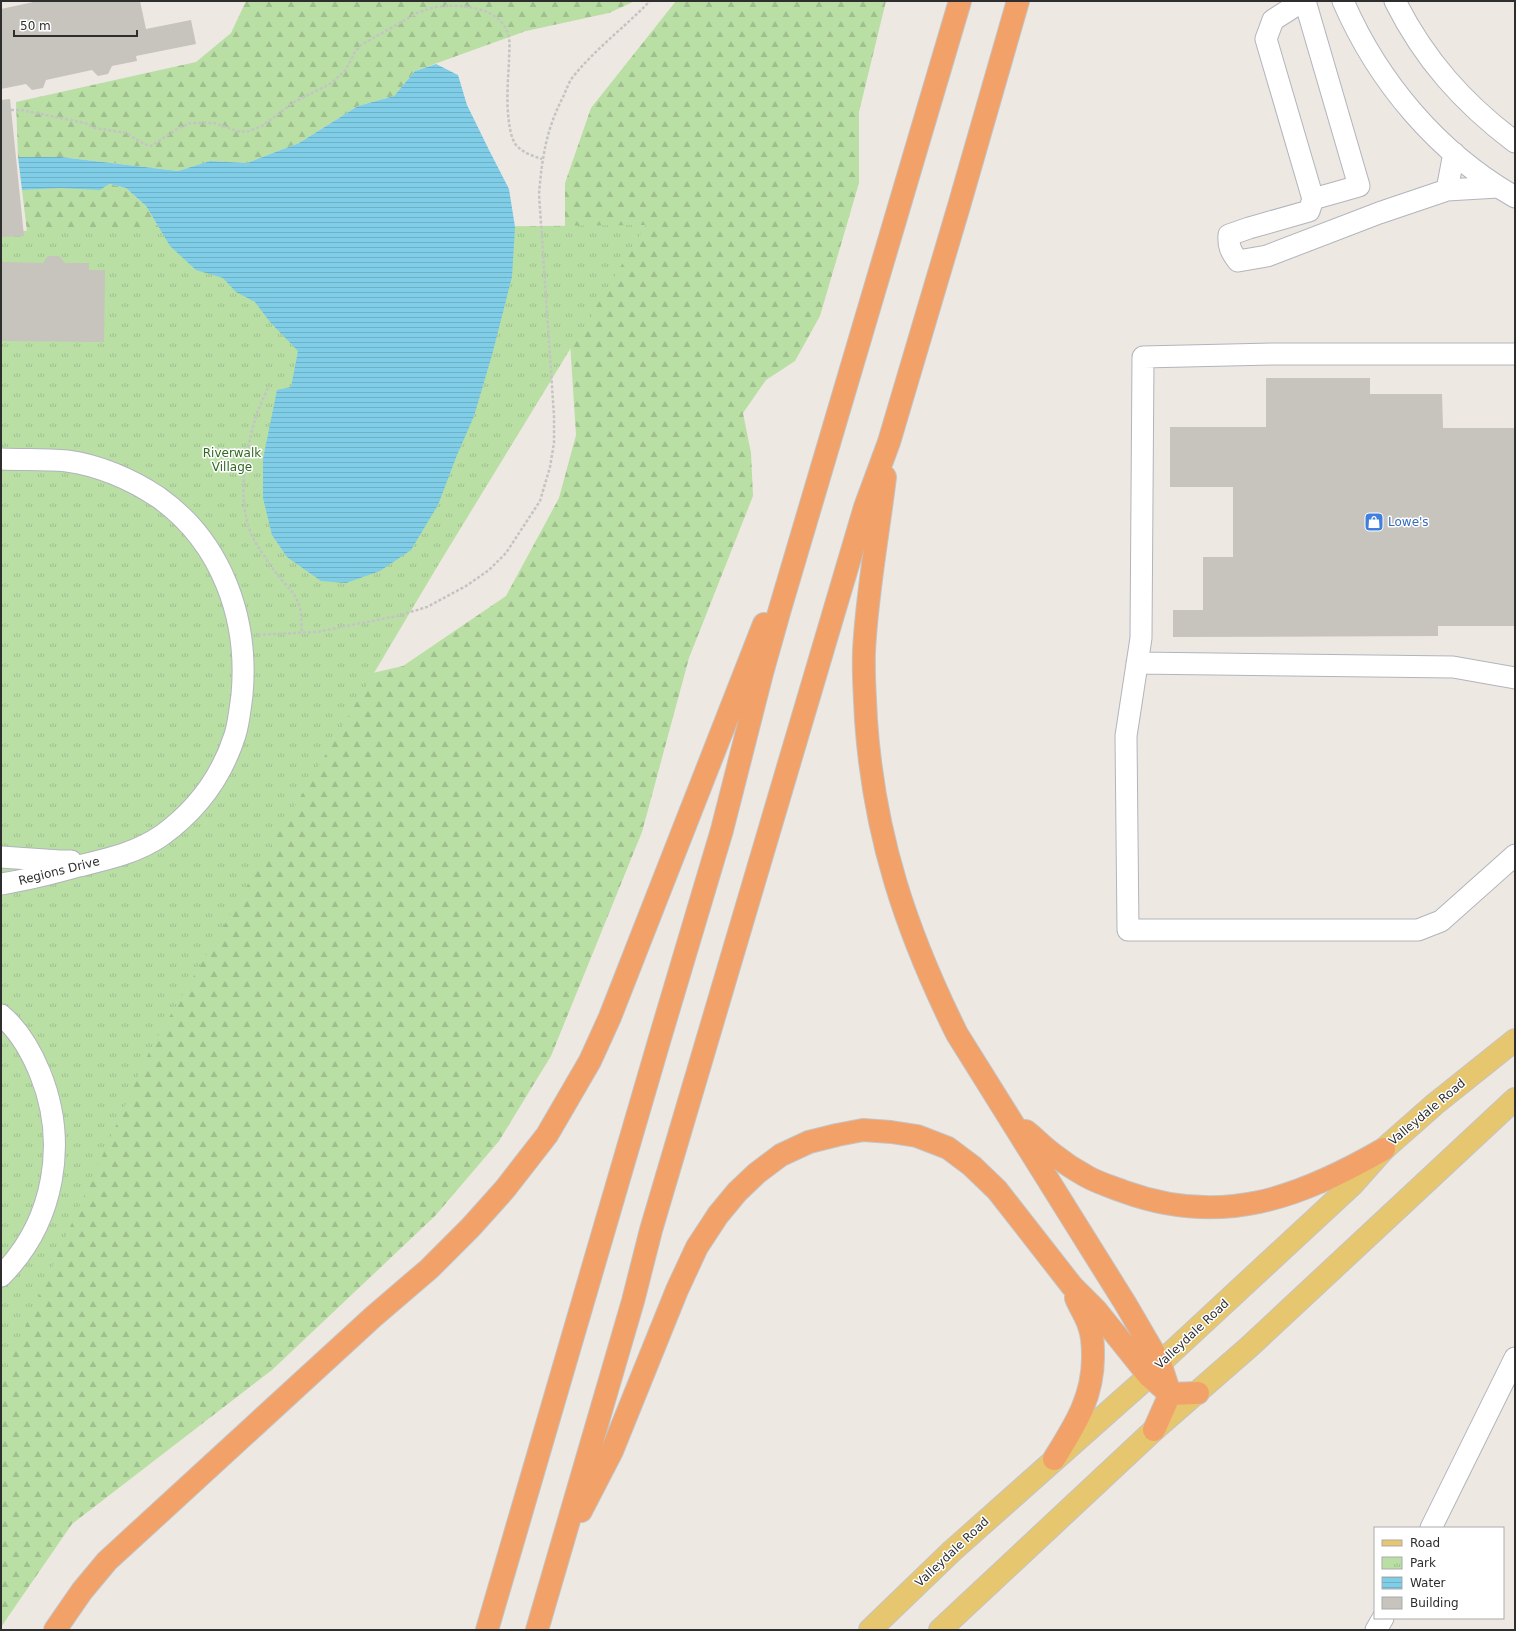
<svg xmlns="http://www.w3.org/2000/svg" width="1516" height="1631" viewBox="0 0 1516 1631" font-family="'DejaVu Sans',sans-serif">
	<defs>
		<pattern id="forest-firs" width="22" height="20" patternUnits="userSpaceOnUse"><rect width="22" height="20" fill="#b9dfa4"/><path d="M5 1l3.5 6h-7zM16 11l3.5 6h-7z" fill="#9fc08e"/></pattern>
		<pattern id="park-tufts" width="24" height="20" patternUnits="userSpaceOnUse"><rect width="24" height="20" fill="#b9dfa4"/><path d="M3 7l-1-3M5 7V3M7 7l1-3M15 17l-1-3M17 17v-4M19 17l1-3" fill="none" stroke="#9fc08e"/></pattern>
		<pattern id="water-rules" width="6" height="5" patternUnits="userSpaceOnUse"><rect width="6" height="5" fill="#7fcde6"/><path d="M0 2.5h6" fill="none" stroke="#6eb0c6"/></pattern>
	</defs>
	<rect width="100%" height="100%" fill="#eee8e2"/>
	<!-- forest -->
	<path fill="url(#forest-firs)" d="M246 1H635L609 13 526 31 415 71 394 96 358 106 299 143 247 163 210 161 178 171 61 157H18L16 102 196 62 231 33Z
		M676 1H886L859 112V183L820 316 795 361 766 380 743 413 751 453 753 496 689 658 642 832 551 1056 499 1141 435 1216 272 1370 72 1524 1 1627V1301L255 700 403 666 506 596 559 498 576 435 565 265V183L591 108Z
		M109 184 126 188 146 206 170 246 29 248 22 190Z"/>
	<!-- park -->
	<path fill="url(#park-tufts)" d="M646 225 440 562 151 1048 1 1380V231Z"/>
	<!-- water -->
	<path fill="url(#water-rules)" d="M436 64 458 75 467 105 489 150 509 189 515 227 512 277 492 355 474 416 457 455 438 505 411 550 380 571 346 583 321 581 287 557 272 535 263 498V459L277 390 291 387 298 351 270 322 255 302 236 292 223 278 196 270 170 246 146 206 126 188 109 184 100 190 60 188 22 190 18 157H61L178 171 210 161 247 163 299 143 358 106 394 96 415 71Z"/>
	<!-- building -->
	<path fill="#c7c3bd" d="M38 1H140L146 29 191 20 196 44 136 56 137 61 112 66 108 74 98 76 92 70 46 80 43 88 32 90 26 84 1 89V9Z
		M10 99 24 236 1 237V100Z
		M48 256H59L65 263H89V270H105L104 342 1 341V262L43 263Z
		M1266 378H1370V394H1442L1443 428H1515V626H1438V636L1173 637V610H1203V557H1233V487H1170V427H1266Z"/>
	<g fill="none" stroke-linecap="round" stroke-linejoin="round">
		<!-- minor casing -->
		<g stroke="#b2b4bd" stroke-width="23">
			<path id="minor" d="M1303 1 1273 20 1266 39 1313 199 1309 211 1249 228 1229 235C1228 246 1231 252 1238 261L1267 256 1379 213 1447 190 1498 187
				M1305 1 1359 186 1313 199
				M1343 1C1378 82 1438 153 1515 197
				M1395 1C1424 59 1463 103 1515 142
				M1447 190 1454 153
				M1515 354H1273L1143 357 1141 638 1126 736 1128 930H1418L1441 921 1515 855
				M1 459C23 460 45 459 67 461 98 465 131 479 158 497 222 542 249 619 242 695 240 709 239 722 235 735 222 776 196 811 161 836 136 853 108 859 79 866 54 873 27 880 1 884
				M1137 663 1453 667 1515 678
				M1 857 60 861H71
				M1 1015C19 1030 31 1051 40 1073 68 1142 55 1222 1 1276
				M1431 1528 1515 1358
				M1376 1630 1383 1618"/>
		</g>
		<!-- major casing -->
		<g stroke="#c4c4c4" stroke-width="24">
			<path id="major" d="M870 1630 952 1551 1149 1376 1160 1363 1352 1185 1384 1149 1435 1104 1515 1040
				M940 1630 1154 1430 1249 1347 1515 1099"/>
		</g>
		<!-- highway casing -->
		<g stroke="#c4c4c4" stroke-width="24">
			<path id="highway" d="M885 477C878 535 867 592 864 651 863 674 865 697 866 720 874 836 906 931 957 1034L1125 1303 1160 1363 1170 1394 1154 1430
				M1026 1131C1035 1138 1043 1147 1053 1154 1063 1162 1075 1170 1086 1176 1098 1183 1112 1187 1125 1192 1222 1227 1299 1198 1384 1149
				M1054 1459C1075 1425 1093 1398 1093 1357 1093 1347 1093 1336 1089 1326 1086 1316 1080 1308 1076 1298
				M581 1511 612 1451 677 1290 697 1247 718 1215 737 1192 757 1173 781 1155 809 1142 837 1135 863 1130 891 1132 917 1136 948 1148 972 1166 997 1190 1072 1286 1096 1310 1149 1376 1170 1394 1198 1393
				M55 1630 82 1591 107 1561 373 1317 429 1269 471 1227 505 1189 547 1135 590 1061 610 1017 764 624
				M487 1630 660 1038 722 830 762 673 780 609 960 1
				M537 1630 633 1301 651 1230 865 507 889 442 959 206 1018 1"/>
		</g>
		<!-- path -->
		<path stroke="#c4c4c4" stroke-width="2.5" stroke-dasharray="3 2" stroke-linecap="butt" d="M1 110H21L85 123 95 128 126 133 144 144 151 146 177 129 190 123H214L240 132 249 131 262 126 294 102 330 84 345 71 355 52 361 45 417 13C437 5 452 4 473 8 487 10 502 18 507 31 511 39 509 52 509 61 508 81 506 102 509 122 510 129 511 138 516 145 523 153 533 156 542 159
			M268 388C263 399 258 409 255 420 244 457 235 510 257 545 264 556 272 568 280 578 287 586 296 594 299 605 302 613 301 624 302 633
			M258 635 317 632 397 616 427 607 466 586 489 570 506 553 540 501 550 467 554 443V416L539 194C542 158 546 130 563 97 566 91 568 84 572 78 595 49 625 27 650 1"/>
		<!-- minor -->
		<use href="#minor" stroke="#fff" stroke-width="21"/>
		<!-- major -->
		<use href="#major" stroke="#e6c76f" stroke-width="22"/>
		<!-- highway -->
		<use href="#highway" stroke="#f2a169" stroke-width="22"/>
	</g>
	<!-- icons -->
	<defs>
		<g id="shop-square" transform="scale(1)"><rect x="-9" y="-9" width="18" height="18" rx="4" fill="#3f7fe0" stroke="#fff"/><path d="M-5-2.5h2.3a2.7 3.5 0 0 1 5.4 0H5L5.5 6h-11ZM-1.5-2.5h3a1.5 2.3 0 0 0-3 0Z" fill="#fff"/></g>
	</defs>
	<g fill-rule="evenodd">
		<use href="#shop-square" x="1374" y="522"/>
	</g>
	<g text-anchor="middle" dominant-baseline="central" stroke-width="3" stroke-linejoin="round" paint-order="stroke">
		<!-- park labels -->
		<g font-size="12" fill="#326722" stroke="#fff">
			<text x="232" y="453">Riverwalk<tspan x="232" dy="14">Village</tspan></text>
		</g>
		<!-- shop labels -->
		<g font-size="12" fill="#366cbe" stroke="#fff" text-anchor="start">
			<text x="1388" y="522">Lowe's</text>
		</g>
		<!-- street labels -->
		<g font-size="12" fill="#2e2e2e" stroke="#fff">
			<text transform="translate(59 871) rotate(-14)">Regions Drive</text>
			<text transform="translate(1427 1112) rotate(-40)">Valleydale Road</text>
			<text transform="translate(1192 1334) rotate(-43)">Valleydale Road</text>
			<text transform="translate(952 1552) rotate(-43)">Valleydale Road</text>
		</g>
	</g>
	<!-- border -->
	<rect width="1516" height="1631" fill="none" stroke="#2e2e2e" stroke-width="4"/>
	<!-- legend -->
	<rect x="1374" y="1527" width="130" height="92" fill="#ffffff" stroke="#ababab"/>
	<rect x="1382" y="1540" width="20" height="6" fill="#e6c76f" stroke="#ababab"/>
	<text x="1410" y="1547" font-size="12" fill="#2e2e2e">Road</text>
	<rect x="1382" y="1557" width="20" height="12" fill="url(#park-tufts)" stroke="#ababab"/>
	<text x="1410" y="1567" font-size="12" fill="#2e2e2e">Park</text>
	<rect x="1382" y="1577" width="20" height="12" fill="url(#water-rules)" stroke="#ababab"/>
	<text x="1410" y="1587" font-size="12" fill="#2e2e2e">Water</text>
	<rect x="1382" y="1597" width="20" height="12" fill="#c7c3bd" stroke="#ababab"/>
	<text x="1410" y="1607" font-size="12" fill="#2e2e2e">Building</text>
	<!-- scale -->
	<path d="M14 30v6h123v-6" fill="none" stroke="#2e2e2e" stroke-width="2"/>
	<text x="20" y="30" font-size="12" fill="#2e2e2e" stroke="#ffffff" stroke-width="3" paint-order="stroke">50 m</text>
</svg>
